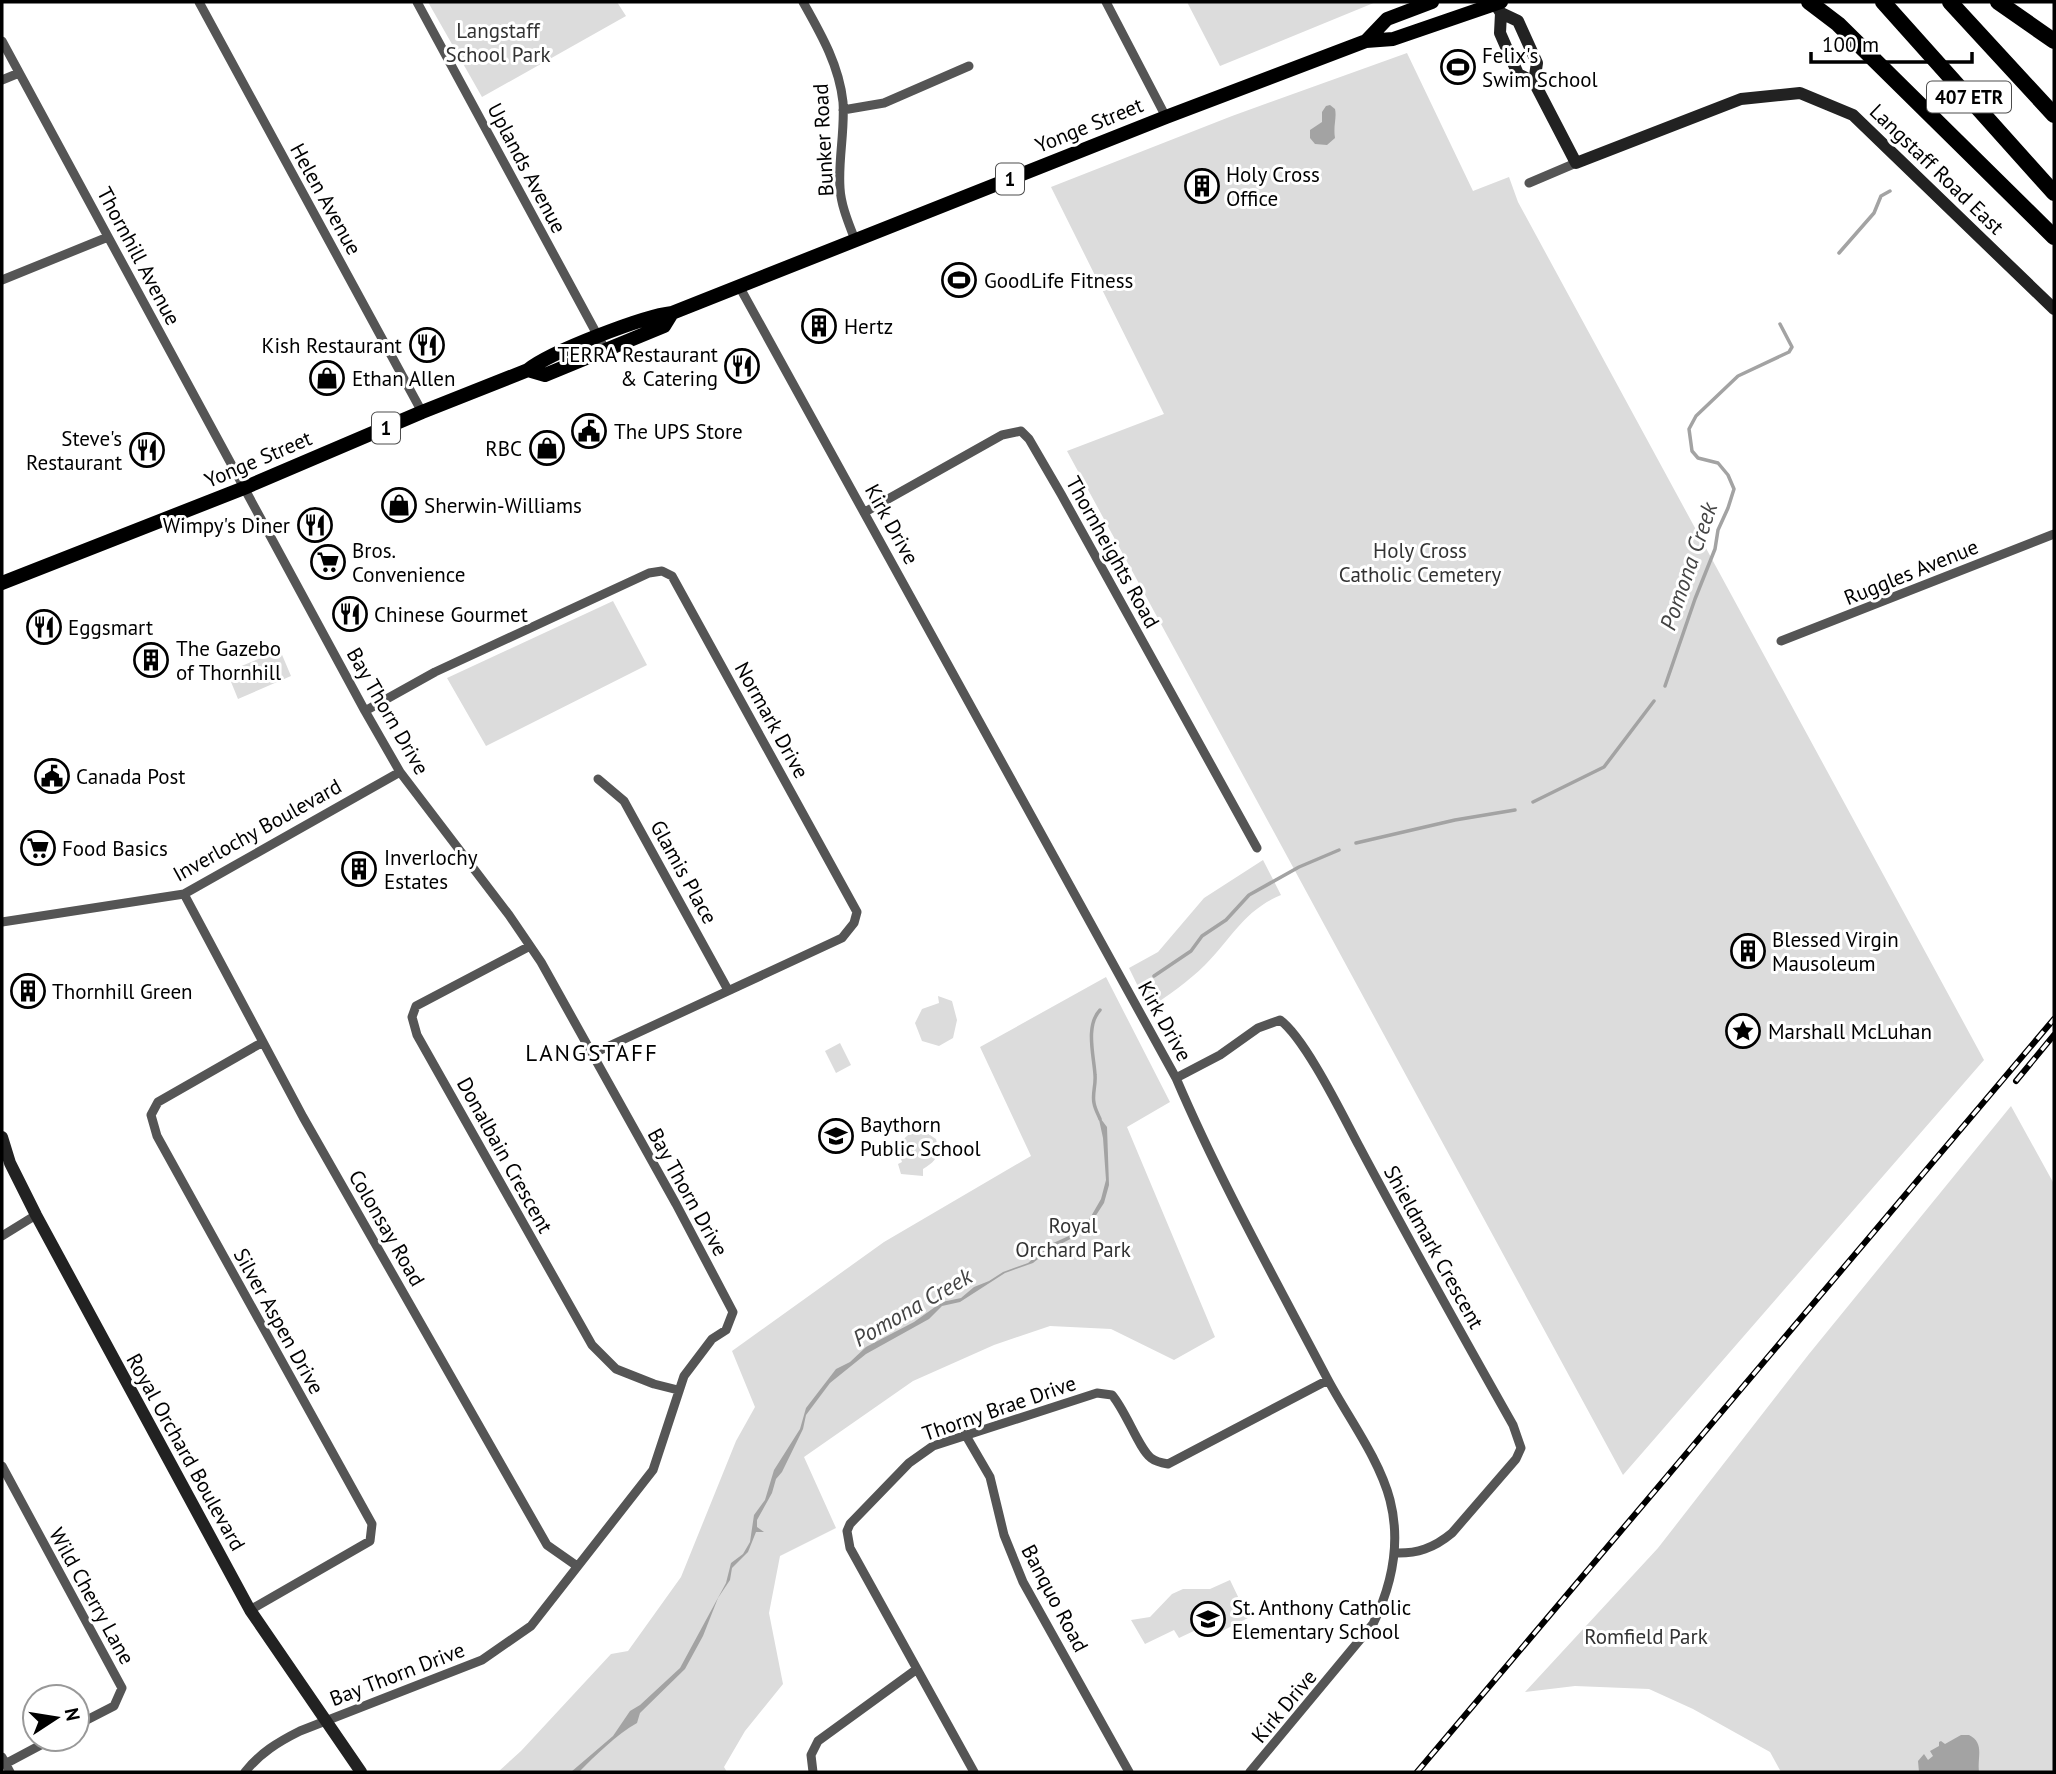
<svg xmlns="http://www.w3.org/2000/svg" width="2056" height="1774" viewBox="0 0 2056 1774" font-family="'PT Sans',sans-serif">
	<rect width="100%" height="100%" fill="#fff"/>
	<!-- green -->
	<path fill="#dcdcdc" d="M428 2H617L626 16 482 97Z
		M1187 2H1376L1220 66Z
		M1407 53 1473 191 1509 177 1518 202 1984 1060 1623 1475 1067 451 1164 414 1051 187 1232 116Z
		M613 601 647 665 486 746 447 678Z
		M280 650 291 676 238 699 227 672Z
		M1263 860 1281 895C1244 910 1231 939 1205 965 1188 982 1168 995 1149 1009L1129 968 1158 952 1204 898Z
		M1106 977 1170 1102 1127 1127 1215 1337 1174 1360 1111 1329 1050 1326 994 1345 913 1381 804 1457 836 1528 780 1556 769 1613 783 1684 745 1731 724 1767 727 1772H498L521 1751 611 1654 628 1651 681 1577 736 1441 755 1407 732 1351 884 1242 1031 1156 980 1047Z
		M938 996 952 1001 957 1020 953 1038 939 1046 922 1041 915 1023 922 1009 939 1003Z
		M840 1043 851 1065 836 1073 825 1051Z
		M2011 1106 2054 1184V1772H1781L1770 1752 1693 1709 1649 1689 1575 1686 1525 1692 1658 1548 1809 1354Z
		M914 1131 927 1133 936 1139C940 1155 937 1161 923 1169V1176L901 1174 898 1164 902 1162C896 1146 900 1140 914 1131Z
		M1230 1580 1242 1605 1256 1614 1216 1634 1213 1631 1202 1636 1198 1629 1179 1638 1174 1630 1145 1644 1131 1620 1150 1617 1172 1594 1183 1589H1210Z"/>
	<!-- water -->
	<path fill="#a3a3a3" d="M1330 105 1335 109C1337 118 1333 126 1335 138L1327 145 1315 144 1310 138V130L1322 122V112L1326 106Z
		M1098 1115 1107 1127 1109 1185 1104 1203 1091 1223 1082 1233 1049 1250 1033 1263 1005 1273 960 1302 942 1306 929 1319 866 1354 830 1383 806 1415 803 1429 782 1472 776 1479 772 1493 757 1520V1527L764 1532H756L748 1552 732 1568 730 1580 718 1598 703 1636 685 1669 640 1713 637 1723C616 1735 596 1755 579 1772H571L613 1736 630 1711 640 1705 680 1668 726 1583 731 1563 743 1554 750 1542 754 1515 765 1500 774 1470 800 1429 806 1408 836 1369 850 1362 866 1347 914 1322 942 1302 961 1298 974 1287 989 1281 1003 1272 1028 1263 1051 1244 1071 1235 1086 1225 1101 1199 1106 1180 1103 1138Z
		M1961 1735H1969C1985 1743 1977 1757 1979 1772H1919L1918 1761 1924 1754 1928 1760 1933 1756 1930 1751 1939 1746V1742L1941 1741 1945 1744Z"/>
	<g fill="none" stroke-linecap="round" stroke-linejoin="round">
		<!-- stream -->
		<path stroke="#a3a3a3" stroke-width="3.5" d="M1839 253 1874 213 1881 196 1890 191
			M1665 686 1695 599 1715 549 1718 530 1728 508 1734 489 1728 475 1718 463 1698 458 1692 451 1689 429 1696 416 1738 376 1789 352 1792 347 1780 324
			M1533 802 1604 767 1654 701
			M1356 843 1455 820 1515 810
			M1154 976 1191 951 1202 936 1226 920 1249 895 1299 867 1339 850
			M1100 1119C1098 1114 1095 1109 1094 1103 1092 1094 1096 1085 1095 1075 1094 1056 1085 1026 1100 1010"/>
		<!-- street -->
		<path stroke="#555" stroke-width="9" d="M199 2 422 412
			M417 2 606 351
			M803 2C821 34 839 65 843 102 845 132 838 159 840 188 841 206 849 224 855 240
			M1106 2 1166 117
			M2 41 365 711 400 772 509 915 541 962 676 1204 733 1312 726 1330 712 1339 684 1376 653 1470 531 1626 482 1660 300 1731C278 1742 260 1753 245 1772
			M2 80 19 73
			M843 110 884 103 969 66
			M1529 183 1576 163
			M2 280 108 237
			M739 286 1176 1078C1220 1181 1275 1279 1327 1378 1347 1416 1379 1458 1390 1500 1401 1543 1392 1585 1373 1624L1250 1772
			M865 512 1002 435 1021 431 1029 439 1061 494 1257 848
			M1781 641 2054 534
			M365 711 435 672 649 573 662 571 672 576 857 912 854 923 842 938 592 1054
			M598 779 624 801 728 990
			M184 894 303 1117 547 1545 577 1566
			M2 922 184 894 400 772
			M530 946 416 1006 412 1017 417 1035 592 1345 616 1369 654 1384 678 1390
			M1176 1078 1220 1055 1258 1028 1280 1020C1305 1038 1343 1116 1359 1146 1409 1240 1461 1333 1513 1425L1521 1448 1516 1459 1452 1533C1434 1548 1417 1554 1394 1553
			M2 1236 36 1215
			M965 1434 990 1477 1004 1535 1023 1582 1129 1772
			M2 1466 122 1688 114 1706 77 1725
			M250 1610 370 1541 372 1524 157 1136 151 1115 158 1102 263 1042
			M2 1757 10 1772
			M5 1764 52 1739
			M813 1772 811 1755 818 1741 917 1669
			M974 1772 850 1548 847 1531 850 1524 909 1463 933 1446 1097 1393 1112 1395C1126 1411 1139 1449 1151 1458 1156 1462 1162 1463 1168 1464L1328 1380"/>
		<!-- secondary -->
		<path stroke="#222" stroke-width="12" d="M1497 7 1501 13 1518 21 1537 63 1534 82
			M1501 13 1500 33 1518 74 1534 82 1576 163 1741 99 1800 93 1853 115 2054 309
			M2 1137 10 1163 36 1215 250 1610 361 1772"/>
		<!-- primary -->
		<path stroke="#000" stroke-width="14" d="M1366 41 1387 19 1432 2
			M528 370 545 375 664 326 672 313
			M2 583 244 488 422 412 528 370C550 352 644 316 672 313L1166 117 1366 41 1393 39 1501 2"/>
		<!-- highway -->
		<path stroke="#000" stroke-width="16" d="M1809 2 1838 24 2054 237
			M1883 2 2054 193
			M1950 2 2054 115
			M1998 2 2054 41"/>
		<!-- rail casing -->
		<g stroke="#000" stroke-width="6">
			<path id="rail" d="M2016 1081 2054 1035
				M1417 1772 2054 1019"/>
		</g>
		<!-- rail -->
		<use href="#rail" stroke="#fff" stroke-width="3.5" stroke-dasharray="10" stroke-linecap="butt"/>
	</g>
	<!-- icons -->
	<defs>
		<g id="stadium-ring" transform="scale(1.75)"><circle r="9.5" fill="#fff" stroke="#000" stroke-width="1.5"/><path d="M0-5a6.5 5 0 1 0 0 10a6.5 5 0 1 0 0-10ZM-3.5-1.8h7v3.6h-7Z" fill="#000"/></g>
		<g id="building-ring" transform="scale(1.75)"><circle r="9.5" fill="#fff" stroke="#000" stroke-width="1.5"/><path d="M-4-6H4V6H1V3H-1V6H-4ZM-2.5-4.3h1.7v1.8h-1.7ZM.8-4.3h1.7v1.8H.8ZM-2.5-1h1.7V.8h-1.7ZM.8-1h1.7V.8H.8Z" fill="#000"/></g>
		<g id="restaurant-ring" transform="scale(1.75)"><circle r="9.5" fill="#fff" stroke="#000" stroke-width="1.5"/><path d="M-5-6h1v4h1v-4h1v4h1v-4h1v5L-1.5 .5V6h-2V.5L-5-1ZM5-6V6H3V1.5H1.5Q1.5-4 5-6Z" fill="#000"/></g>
		<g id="shop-ring" transform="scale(1.75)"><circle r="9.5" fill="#fff" stroke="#000" stroke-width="1.5"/><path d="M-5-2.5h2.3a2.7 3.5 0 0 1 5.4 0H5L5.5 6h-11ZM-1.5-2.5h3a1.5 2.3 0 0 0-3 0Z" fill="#000"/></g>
		<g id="civic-ring" transform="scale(1.75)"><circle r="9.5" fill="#fff" stroke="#000" stroke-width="1.5"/><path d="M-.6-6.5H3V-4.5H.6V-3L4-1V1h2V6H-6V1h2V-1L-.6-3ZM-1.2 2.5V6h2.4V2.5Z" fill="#000"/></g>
		<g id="supermarket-ring" transform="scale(1.75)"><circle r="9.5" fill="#fff" stroke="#000" stroke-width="1.5"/><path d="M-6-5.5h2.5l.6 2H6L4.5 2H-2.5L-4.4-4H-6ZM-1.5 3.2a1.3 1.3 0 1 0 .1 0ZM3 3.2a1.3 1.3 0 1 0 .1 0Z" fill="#000"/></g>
		<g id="sight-ring" transform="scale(1.75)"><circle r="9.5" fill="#fff" stroke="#000" stroke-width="1.5"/><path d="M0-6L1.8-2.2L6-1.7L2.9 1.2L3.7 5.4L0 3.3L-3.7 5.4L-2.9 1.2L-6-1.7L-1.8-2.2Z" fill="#000"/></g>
		<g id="school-ring" transform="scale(1.75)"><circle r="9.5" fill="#fff" stroke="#000" stroke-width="1.5"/><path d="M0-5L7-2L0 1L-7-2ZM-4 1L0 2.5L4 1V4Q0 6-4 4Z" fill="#000"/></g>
	</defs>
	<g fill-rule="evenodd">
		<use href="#stadium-ring" x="1458" y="67"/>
		<use href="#building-ring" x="1202" y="186"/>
		<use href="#stadium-ring" x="959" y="280"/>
		<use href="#building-ring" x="819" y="326"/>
		<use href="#restaurant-ring" x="427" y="345"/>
		<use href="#restaurant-ring" x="742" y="366"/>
		<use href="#shop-ring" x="327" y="378"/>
		<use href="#civic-ring" x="589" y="431"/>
		<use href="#shop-ring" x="547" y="448"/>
		<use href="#restaurant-ring" x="147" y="450"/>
		<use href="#shop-ring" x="399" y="505"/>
		<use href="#restaurant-ring" x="315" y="525"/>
		<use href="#supermarket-ring" x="328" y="562"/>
		<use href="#restaurant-ring" x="350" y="614"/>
		<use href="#restaurant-ring" x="44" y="627"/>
		<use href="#building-ring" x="151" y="660"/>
		<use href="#civic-ring" x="52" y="776"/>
		<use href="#supermarket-ring" x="38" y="848"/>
		<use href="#building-ring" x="359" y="869"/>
		<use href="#building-ring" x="1748" y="951"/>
		<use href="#building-ring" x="28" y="991"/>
		<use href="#sight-ring" x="1743" y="1031"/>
		<use href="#school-ring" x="836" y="1136"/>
		<use href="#school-ring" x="1208" y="1619"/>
	</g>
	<g text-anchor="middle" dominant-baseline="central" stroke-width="6" stroke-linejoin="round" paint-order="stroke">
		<!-- shield labels -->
		<g fill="#fff" stroke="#4c4c4c" stroke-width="2">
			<rect x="1927" y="81.5" width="84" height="31" rx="5"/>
			<rect x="996" y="163.5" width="28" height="31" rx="5"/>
			<rect x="372" y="412.5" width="28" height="31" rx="5"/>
		</g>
		<g font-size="19" font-weight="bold" fill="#000">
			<text x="1969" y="97">407 ETR</text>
			<text x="1010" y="179">1</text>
			<text x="386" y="428">1</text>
		</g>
		<!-- park labels -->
		<g font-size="21" fill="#333" stroke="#fff">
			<text x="498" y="30">Langstaff<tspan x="498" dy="24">School Park</tspan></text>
			<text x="1420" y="550">Holy Cross<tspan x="1420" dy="24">Catholic Cemetery</tspan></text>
			<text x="1073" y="1225">Royal<tspan x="1073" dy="24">Orchard Park</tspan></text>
			<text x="1646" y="1636">Romfield Park</text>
		</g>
		<!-- poi labels -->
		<g font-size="21" fill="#000" stroke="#fff" text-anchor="start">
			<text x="1482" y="55">Felix's<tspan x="1482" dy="24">Swim School</tspan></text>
			<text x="1226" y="174">Holy Cross<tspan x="1226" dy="24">Office</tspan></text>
			<text x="984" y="280">GoodLife Fitness</text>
			<text x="844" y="326">Hertz</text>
			<text x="402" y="345" text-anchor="end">Kish Restaurant</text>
			<text x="718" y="354" text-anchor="end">TERRA Restaurant<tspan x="718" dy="24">&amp; Catering</tspan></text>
			<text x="352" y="378">Ethan Allen</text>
			<text x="614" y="431">The UPS Store</text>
			<text x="122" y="438" text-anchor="end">Steve's<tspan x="122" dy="24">Restaurant</tspan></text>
			<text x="522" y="448" text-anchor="end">RBC</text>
			<text x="424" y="505">Sherwin-Williams</text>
			<text x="290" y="525" text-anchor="end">Wimpy's Diner</text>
			<text x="352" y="550">Bros.<tspan x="352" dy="24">Convenience</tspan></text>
			<text x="374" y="614">Chinese Gourmet</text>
			<text x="68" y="627">Eggsmart</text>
			<text x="176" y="648">The Gazebo<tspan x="176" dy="24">of Thornhill</tspan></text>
			<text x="76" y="776">Canada Post</text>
			<text x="62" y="848">Food Basics</text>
			<text x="384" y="857">Inverlochy<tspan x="384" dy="24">Estates</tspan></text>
			<text x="1772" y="939">Blessed Virgin<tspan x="1772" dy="24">Mausoleum</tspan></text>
			<text x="52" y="991">Thornhill Green</text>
			<text x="1768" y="1031">Marshall McLuhan</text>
			<text x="860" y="1124">Baythorn<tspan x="860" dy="24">Public School</tspan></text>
			<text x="1232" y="1607">St. Anthony Catholic<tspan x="1232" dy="24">Elementary School</tspan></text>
		</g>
		<!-- street labels -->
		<g font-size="21" fill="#000" stroke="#fff">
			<text transform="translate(1089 125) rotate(-22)">Yonge Street</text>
			<text transform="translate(823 140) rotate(-93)">Bunker Road</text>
			<text transform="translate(527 168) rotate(62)">Uplands Avenue</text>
			<text transform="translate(1937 169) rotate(44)">Langstaff Road East</text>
			<text transform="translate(326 199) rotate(61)">Helen Avenue</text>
			<text transform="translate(139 256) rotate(62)">Thornhill Avenue</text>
			<text transform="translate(258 459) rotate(-23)">Yonge Street</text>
			<text transform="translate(892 524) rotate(61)">Kirk Drive</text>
			<text transform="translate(1113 552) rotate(61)">Thornheights Road</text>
			<text transform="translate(1911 572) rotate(-22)">Ruggles Avenue</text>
			<text transform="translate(388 711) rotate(60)">Bay Thorn Drive</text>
			<text transform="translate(772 720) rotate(61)">Normark Drive</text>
			<text transform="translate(257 830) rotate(-29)">Inverlochy Boulevard</text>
			<text transform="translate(684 872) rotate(61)">Glamis Place</text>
			<text transform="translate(1165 1021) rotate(61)">Kirk Drive</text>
			<text transform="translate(505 1155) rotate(61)">Donalbain Crescent</text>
			<text transform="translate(688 1192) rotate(61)">Bay Thorn Drive</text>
			<text transform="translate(387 1228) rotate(60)">Colonsay Road</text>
			<text transform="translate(1434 1247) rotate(61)">Shieldmark Crescent</text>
			<text transform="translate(279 1321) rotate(61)">Silver Aspen Drive</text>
			<text transform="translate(999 1408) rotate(-19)">Thorny Brae Drive</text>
			<text transform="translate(186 1452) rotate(61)">Royal Orchard Boulevard</text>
			<text transform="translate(92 1596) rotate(61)">Wild Cherry Lane</text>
			<text transform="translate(1055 1598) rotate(62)">Banquo Road</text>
			<text transform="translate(397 1674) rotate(-21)">Bay Thorn Drive</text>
			<text transform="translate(1284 1706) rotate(-50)">Kirk Drive</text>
		</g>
		<!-- water labels -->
		<g font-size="23" font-style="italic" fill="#444" stroke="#fff">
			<text transform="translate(1688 566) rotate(-71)">Pomona Creek</text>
			<text transform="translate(912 1307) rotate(-30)">Pomona Creek</text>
		</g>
		<!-- neighbourhood labels -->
		<g font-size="23" letter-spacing="2" fill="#000" stroke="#fff">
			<text x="592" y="1052">LANGSTAFF</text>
		</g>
	</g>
	<!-- border -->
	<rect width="2056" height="1774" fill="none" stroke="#000000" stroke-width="7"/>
	<!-- north arrow -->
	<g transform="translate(56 1718) rotate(78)"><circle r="33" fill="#ffffff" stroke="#999999" stroke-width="2"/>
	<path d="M0-5L12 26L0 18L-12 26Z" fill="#000000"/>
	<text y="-10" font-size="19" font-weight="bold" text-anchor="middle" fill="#000000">N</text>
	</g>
	<!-- scale -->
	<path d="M1811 52v10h161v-10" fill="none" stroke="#000000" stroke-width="3.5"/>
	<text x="1822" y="52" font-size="21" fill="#000000" stroke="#ffffff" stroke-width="5" paint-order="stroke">100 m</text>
</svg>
